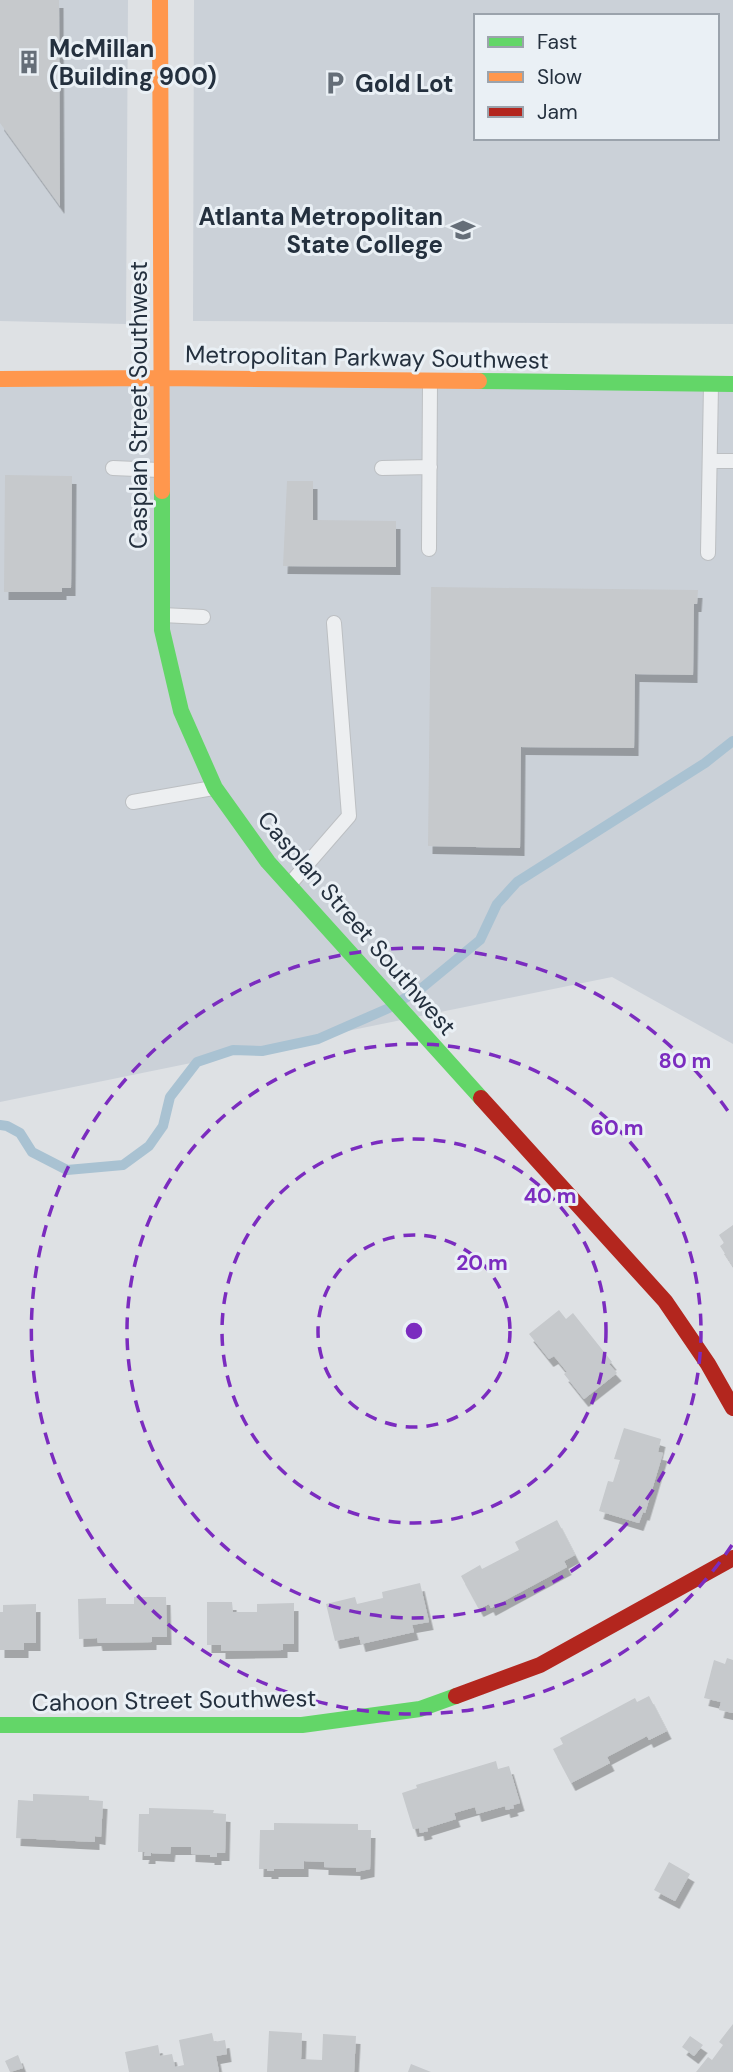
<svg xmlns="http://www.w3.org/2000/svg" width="733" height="2072" viewBox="0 0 733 2072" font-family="'DM Sans',sans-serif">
	<defs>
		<filter id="shadow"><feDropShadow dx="4.5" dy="8" stdDeviation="0" flood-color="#0004"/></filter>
	</defs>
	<rect width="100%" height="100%" fill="#dee1e4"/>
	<!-- built -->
	<path fill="#cbd1d8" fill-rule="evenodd" d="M0 0H128L126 324 0 321Z
		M194 0H733V324L193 321ZM476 16H717V138H476Z
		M733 376V1044L612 977 0 1102V380Z"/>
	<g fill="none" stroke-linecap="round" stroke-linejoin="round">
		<!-- stream -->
		<path stroke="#a9c2d2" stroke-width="10" d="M402 1000 423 987 480 940 497 904 517 882 705 763 733 741
			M0 1125 7 1126 20 1133 32 1152 67 1170 123 1165 149 1146 163 1126 170 1097 197 1062 233 1050 262 1051 318 1039 389 1008"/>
	</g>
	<!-- building -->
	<path fill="#c6c9cc" filter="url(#shadow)" d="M0 0H59L60 206 0 123Z
		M5 475 72 476 71 588H62V592H4Z
		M287 481H313V520L396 521V567L283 566Z
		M431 587 698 590 697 604H694L693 675 635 674 634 748 521 747 520 848 428 846Z
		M733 1225V1266L720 1246 724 1243 719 1235Z
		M559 1310 566 1319 573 1313 612 1362 609 1364 617 1373 584 1399 564 1374 567 1372 554 1356 549 1359 529 1334Z
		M624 1428 661 1439 658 1452 663 1453 645 1513 643 1512 639 1523 599 1511 608 1481 613 1482 620 1460 614 1459Z
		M557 1520 575 1555 564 1561 567 1567 491 1608 489 1604 479 1609 461 1576 480 1565 482 1569 519 1550 515 1542Z
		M420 1583 429 1622 412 1625 414 1632 361 1644 359 1636 335 1641 326 1604 355 1597 357 1604 383 1598 382 1592Z
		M134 1597H166L167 1637H152V1642L98 1643 97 1638 79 1639 78 1599 106 1598V1604H134Z
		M207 1602H232L233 1612H257V1604L294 1603V1644H283V1650L221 1651V1645H207Z
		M36 1604V1643H24V1650H0V1612H3V1605Z
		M727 1658 733 1660V1713L719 1710 721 1702 704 1698 714 1660 725 1664Z
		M649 1696 667 1731 649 1740 647 1736 607 1757 610 1763 571 1783 553 1749 563 1744 560 1738 635 1698 637 1702Z
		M496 1761 498 1769 509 1766 520 1803 513 1805 514 1808 506 1810 505 1806 477 1814 475 1807 454 1813 456 1819 427 1828 428 1831 420 1833 419 1828 413 1829 402 1793 417 1788 416 1785Z
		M33 1794 89 1796V1800L103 1801 101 1837 95 1836V1842L16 1838 18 1800 33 1801Z
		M149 1808 214 1810 213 1813 226 1814 225 1853H217V1857H210V1855L191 1854V1847H171L170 1854 151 1853V1856H144L145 1852H138L139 1814H149Z
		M274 1823 358 1824V1830H371L370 1869 356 1872V1868L324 1867V1862L304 1861V1869H274V1871H267V1869H259L260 1830H274Z
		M669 1862 690 1874 675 1901 654 1890Z
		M733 2024V2072H696L708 2057 712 2060 723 2045 719 2042Z
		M269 2031 302 2033 301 2059 322 2060 323 2034 356 2036 354 2072H267Z
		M212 2033 214 2042 225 2040 227 2054 216 2056 219 2072H129L125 2052 158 2045 160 2056 172 2054 175 2067 184 2065 179 2040Z
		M690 2036 703 2045 694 2056 682 2047Z
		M18 2055 23 2068 10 2072 5 2061Z
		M411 2064 431 2072H408Z"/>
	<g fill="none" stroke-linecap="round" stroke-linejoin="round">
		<!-- lane casing -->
		<g stroke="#bcbfc2" stroke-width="16">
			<path id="lane" d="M710 461H733
				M113 468 159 470
				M382 468 430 467
				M429 549 430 382
				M708 553 711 385
				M162 615 203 617
				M133 802 213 788
				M289 885 349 816 334 623"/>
		</g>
		<!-- lane -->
		<use href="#lane" stroke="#edeff1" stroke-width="14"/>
		<!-- fast -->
		<path stroke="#63d668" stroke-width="16" d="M479 381 733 384
			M162 491V630L181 711 215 788 268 862 481 1098
			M0 1725H302L420 1709 456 1696"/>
		<!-- slow -->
		<path stroke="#ff974d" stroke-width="16" d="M160 0 162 491
			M0 379 160 378 479 381"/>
		<!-- jam -->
		<path stroke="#b3261e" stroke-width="16" d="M481 1098 665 1301 708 1364 733 1408
			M456 1696 540 1665 733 1558"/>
	</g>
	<!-- distance rings -->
	<g fill="none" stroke="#7b2cbf" stroke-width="3.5" stroke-dasharray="12 9">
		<circle cx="414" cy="1331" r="96"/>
		<circle cx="414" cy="1331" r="192"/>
		<circle cx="414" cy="1331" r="287"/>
		<path d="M732 1545A383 383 0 1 1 732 1117"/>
	</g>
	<!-- icons -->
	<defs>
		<g id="building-bare" transform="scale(1.89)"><path d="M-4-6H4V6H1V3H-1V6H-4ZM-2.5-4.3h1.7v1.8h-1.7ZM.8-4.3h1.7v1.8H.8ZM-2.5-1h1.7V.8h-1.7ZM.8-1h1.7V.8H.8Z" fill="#656e78" stroke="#eaf0f5" stroke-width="2.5" paint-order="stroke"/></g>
		<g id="parking-bare" transform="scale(1.89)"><path d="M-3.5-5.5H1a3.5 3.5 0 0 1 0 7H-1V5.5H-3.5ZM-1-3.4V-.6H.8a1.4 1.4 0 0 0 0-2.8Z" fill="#656e78" stroke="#eaf0f5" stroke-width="2.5" paint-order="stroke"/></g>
		<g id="university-bare" transform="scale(1.89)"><path d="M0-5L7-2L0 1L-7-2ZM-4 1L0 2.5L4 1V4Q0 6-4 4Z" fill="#656e78" stroke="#eaf0f5" stroke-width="2.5" paint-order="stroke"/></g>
	</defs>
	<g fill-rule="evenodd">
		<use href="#building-bare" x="29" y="62"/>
		<use href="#parking-bare" x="335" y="83"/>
		<use href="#university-bare" x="463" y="230"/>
	</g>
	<g text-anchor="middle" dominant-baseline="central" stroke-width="6" stroke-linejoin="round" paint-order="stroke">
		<!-- poi labels -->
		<g font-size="24" font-weight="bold" fill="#24303e" stroke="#eaf0f5" text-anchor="start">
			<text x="49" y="48">McMillan<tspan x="49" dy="28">(Building 900)</tspan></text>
			<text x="355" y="83">Gold Lot</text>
			<text x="443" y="216" text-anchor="end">Atlanta Metropolitan<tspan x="443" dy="28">State College</tspan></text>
		</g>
		<!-- street labels -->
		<g font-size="24" fill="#24303e" stroke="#eaf0f5">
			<text transform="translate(367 357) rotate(1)">Metropolitan Parkway Southwest</text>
			<text transform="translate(138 405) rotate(-90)">Casplan Street Southwest</text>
			<text transform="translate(357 923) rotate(49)">Casplan Street Southwest</text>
			<text transform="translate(174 1700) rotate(-1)">Cahoon Street Southwest</text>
		</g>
	</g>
	<circle cx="414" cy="1331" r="10" fill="#7b2cbf" stroke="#eaf0f5" stroke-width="3.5"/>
	<g font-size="21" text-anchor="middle" font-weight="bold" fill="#7b2cbf" stroke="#eaf0f5" stroke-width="6" stroke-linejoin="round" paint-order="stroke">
		<text x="685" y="1068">80 m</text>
		<text x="617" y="1135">60 m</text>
		<text x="550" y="1203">40 m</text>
		<text x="482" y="1270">20 m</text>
	</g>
	<!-- legend -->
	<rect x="474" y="14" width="245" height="126" fill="#eaf0f5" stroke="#9ba3ac" stroke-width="2"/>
	<rect x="488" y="37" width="35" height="10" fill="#63d668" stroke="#9ba3ac" stroke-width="2"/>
	<text x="537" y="49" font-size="21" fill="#24303e">Fast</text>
	<rect x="488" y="72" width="35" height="10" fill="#ff974d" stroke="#9ba3ac" stroke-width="2"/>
	<text x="537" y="84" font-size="21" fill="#24303e">Slow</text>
	<rect x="488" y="107" width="35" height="10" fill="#b3261e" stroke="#9ba3ac" stroke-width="2"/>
	<text x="537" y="119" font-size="21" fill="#24303e">Jam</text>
</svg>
